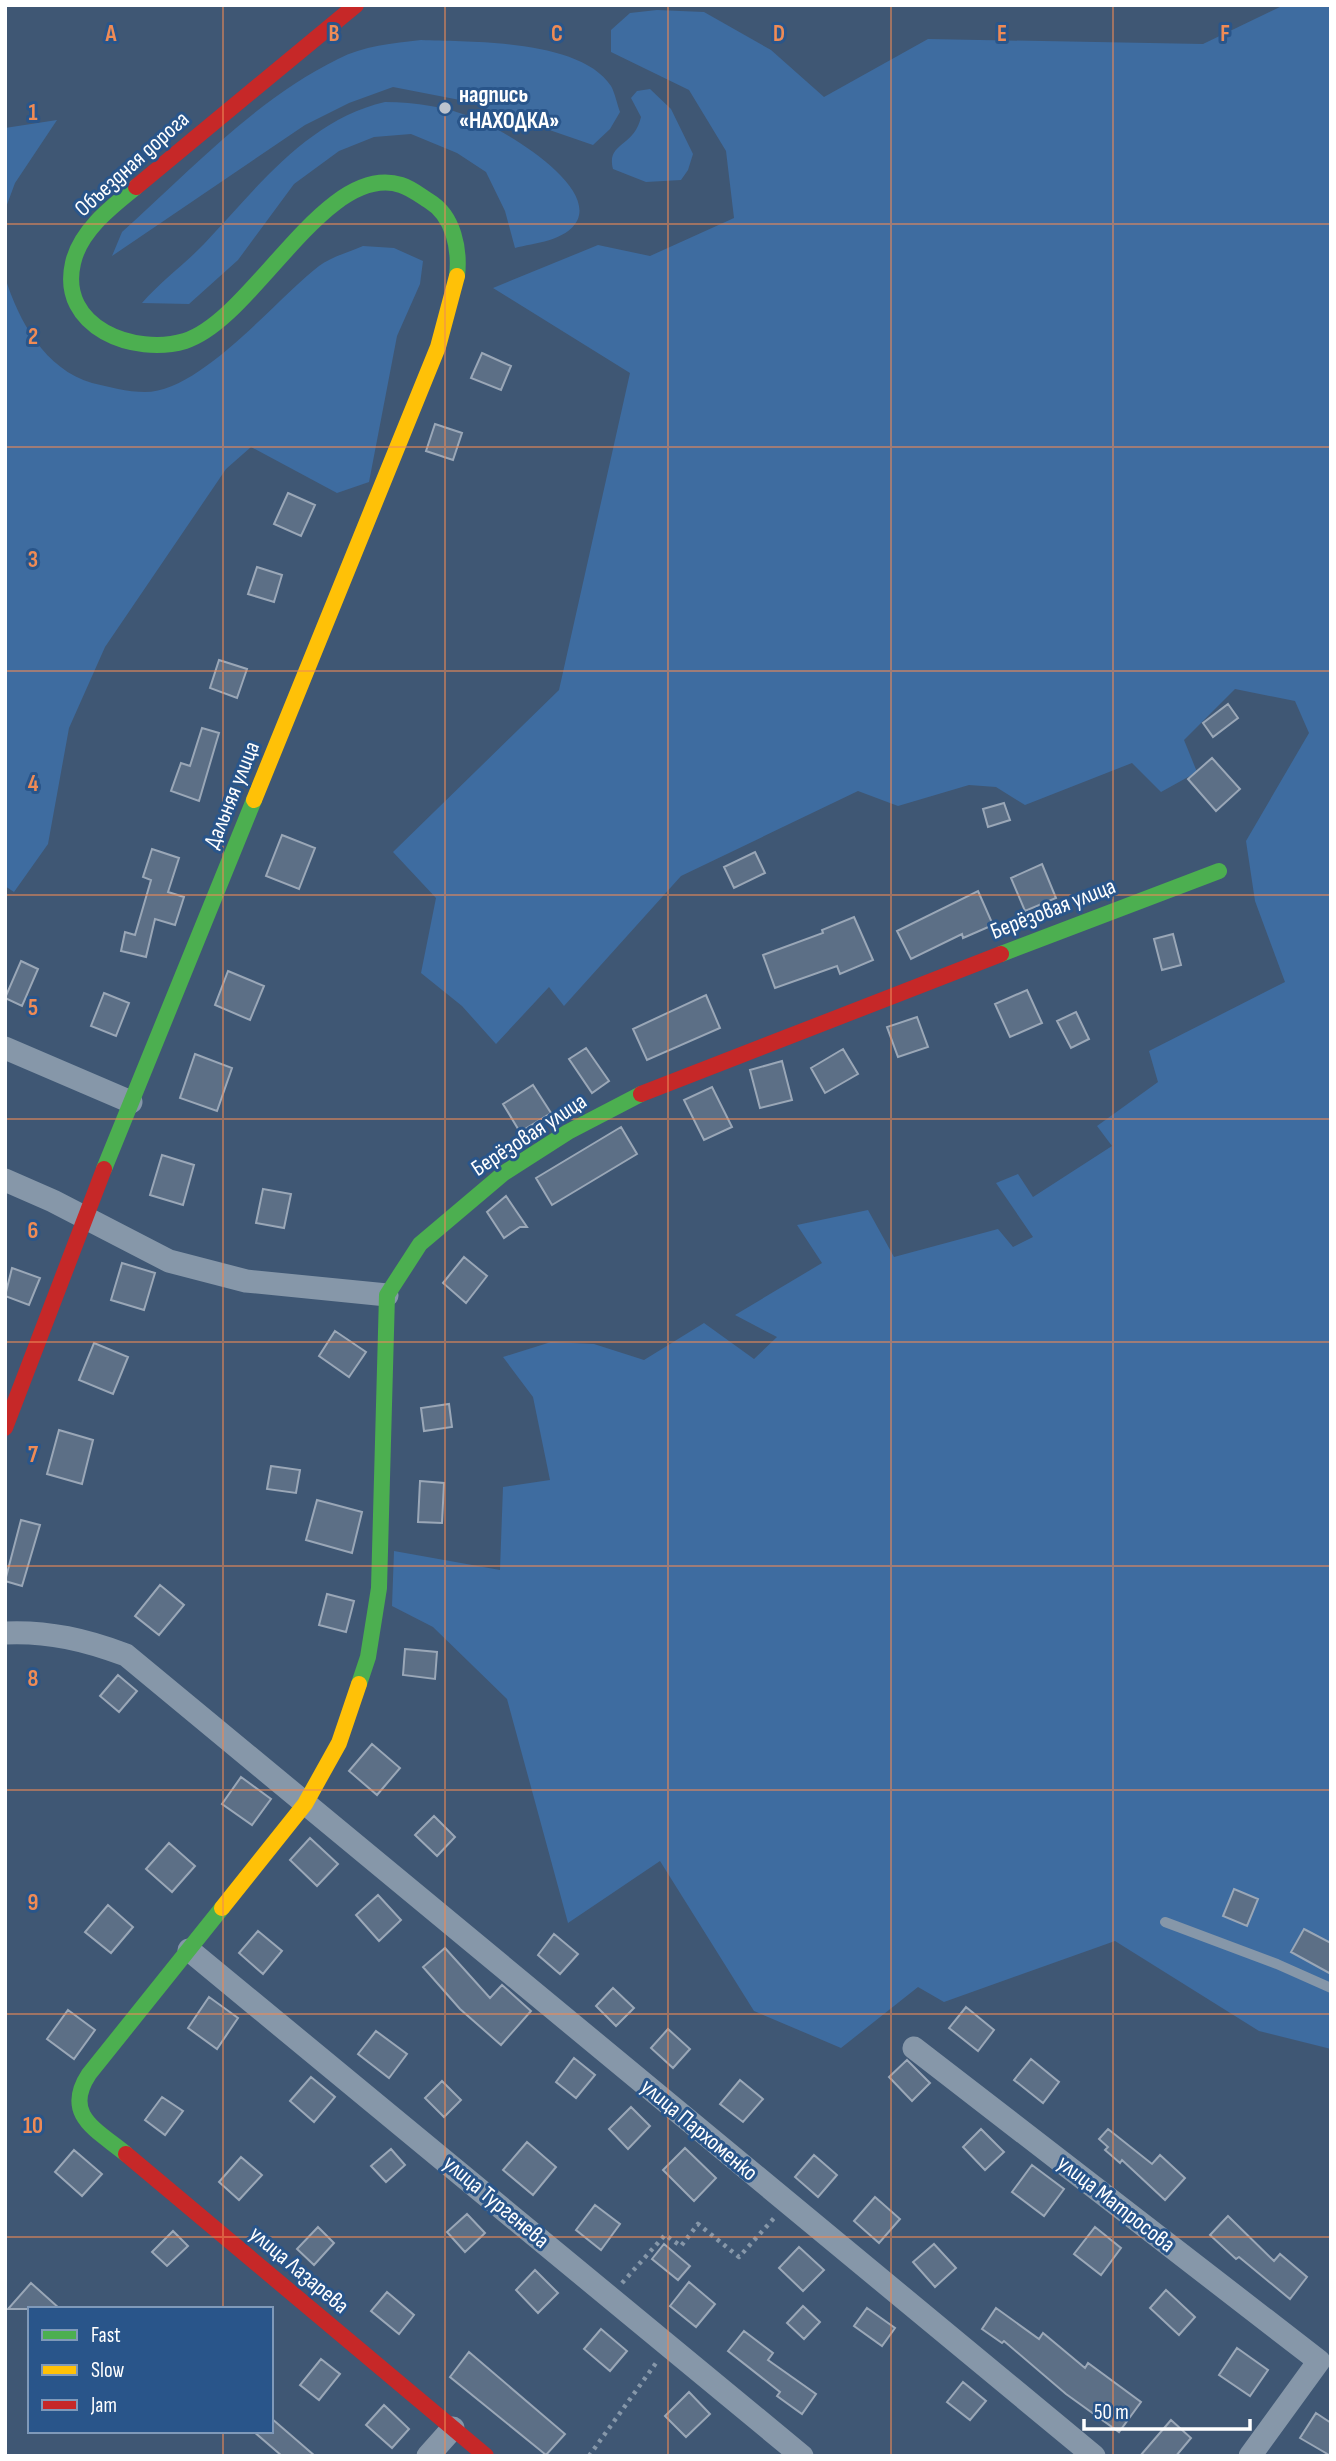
<svg xmlns="http://www.w3.org/2000/svg" width="1336" height="2461" viewBox="0 0 1336 2461" font-family="'Sofia Sans Condensed',sans-serif">
	<rect width="100%" height="100%" fill="#3f5774"/>
	<!-- green -->
	<path fill="#3e6ca0" d="M1284 5H1331V2049L1259 2031 1115 1941 944 2002 918 1987 841 2048 754 2011 660 1861 568 1923 507 1699 433 1627 392 1606 394 1551 500 1570 503 1487 550 1480 533 1397 503 1357 551 1342 594 1344 644 1360 704 1323 754 1359 777 1337 735 1315 822 1263 797 1225 868 1210 894 1257 998 1229 1013 1247 1033 1237 996 1183 1018 1174 1033 1197 1112 1146 1097 1126 1158 1082 1149 1051 1285 982 1255 901 1246 841 1309 733 1295 701 1235 689 1184 740 1197 772 1161 792 1132 763 1025 805 996 787 969 785 898 806 858 791 681 876 564 1006 549 987 496 1044 462 1006 421 973 436 898 393 852 559 690 630 373 493 288 598 245 650 256 734 218 726 151 689 90 611 52V30L630 13 657 10 704 12 771 50 824 97 928 39 1203 44Z
		M421 40C470 42 580 39 611 86 615 93 617 104 620 112L610 129 593 145 465 101 393 87 349 103 305 125 112 256 122 232C189 172 256 99 338 59 363 46 393 43 421 40Z
		M650 89 671 109 693 154 688 170 681 180 646 182 613 169C606 142 634 148 641 117L631 98 637 91Z
		M385 102C416 102 446 107 474 118 502 129 596 184 577 221 566 241 534 243 515 248L505 211 486 172 457 153 411 134 374 137 339 151 294 184 238 260 189 304 142 303C161 281 184 265 204 244 257 188 307 120 385 102Z
		M57 120 15 183 5 210V128Z
		M363 246 394 248 423 261 420 284 397 336 369 482 337 493 251 447 226 469 105 647 69 728 48 844 14 892 5 886V277C19 322 45 369 92 383 109 387 127 392 145 392 201 392 276 299 319 266 331 257 349 252 363 246Z"/>
	<!-- building -->
	<path fill="#5c6f86" stroke="#9aa7b7" stroke-width="2" d="M482 353 511 366 501 390 471 378Z
		M435 424 462 433 453 460 426 451Z
		M288 493 315 505 301 536 274 524Z
		M257 567 282 575 274 602 248 594Z
		M219 660 247 669 237 698 210 688Z
		M1228 704 1238 718 1213 737 1203 723Z
		M202 728 219 733 199 801 171 791 181 763 190 766Z
		M1212 758 1240 789 1216 811 1188 779Z
		M1004 803 1010 820 988 827 983 809Z
		M282 835 315 848 299 889 266 876Z
		M152 849 179 858 168 892 184 897 175 925 155 919 146 957 121 951 125 932 135 935 151 880 143 877Z
		M755 852 765 873 734 888 724 867Z
		M1042 864 1056 898 1025 911 1011 878Z
		M978 891 993 925 963 938 962 934 911 959 897 931Z
		M854 917 873 960 840 974 837 966 775 988 763 955 823 933 822 930Z
		M1173 934 1181 965 1162 970 1154 939Z
		M21 961 38 969 22 1006 5 998Z
		M228 971 264 986 250 1020 215 1005Z
		M1027 990 1042 1023 1010 1037 995 1004Z
		M104 993 129 1003 116 1036 91 1026Z
		M706 995 720 1028 647 1060 633 1029Z
		M1076 1012 1089 1039 1071 1048 1057 1021Z
		M917 1017 928 1047 898 1057 887 1027Z
		M586 1048 609 1081 592 1093 569 1059Z
		M843 1049 858 1074 825 1093 811 1068Z
		M195 1054 232 1068 217 1111 180 1098Z
		M782 1061 792 1100 760 1108 750 1070Z
		M533 1085 551 1113 520 1132 503 1104Z
		M712 1087 732 1127 704 1140 684 1100Z
		M621 1127 637 1154 552 1205 536 1178Z
		M162 1155 194 1165 183 1205 150 1195Z
		M263 1189 291 1194 284 1228 256 1223Z
		M506 1196 527 1227H520L504 1238 487 1212Z
		M464 1257 487 1276 466 1303 443 1283Z
		M122 1263 155 1273 144 1310 111 1300Z
		M12 1268 40 1278 29 1305 5 1296Z
		M335 1331 366 1352 349 1377 319 1356Z
		M94 1343 128 1357 113 1394 79 1380Z
		M449 1404 452 1427 424 1431 421 1408Z
		M59 1430 93 1440 82 1484 47 1474Z
		M271 1466 300 1470 296 1493 267 1489Z
		M420 1481 444 1483 442 1523 418 1522Z
		M317 1500 362 1512 352 1553 306 1540Z
		M21 1520 40 1525 22 1586 5 1581Z
		M160 1585 184 1605 159 1635 135 1616Z
		M327 1594 354 1601 346 1632 319 1625Z
		M405 1649 437 1652 435 1679 403 1675Z
		M118 1675 137 1691 119 1712 100 1696Z
		M372 1744 400 1768 377 1795 349 1771Z
		M241 1777 271 1799 252 1825 222 1804Z
		M434 1816 455 1837 437 1856 415 1835Z
		M310 1838 338 1864 317 1886 290 1860Z
		M169 1843 195 1866 172 1892 146 1869Z
		M1234 1889 1258 1899 1247 1926 1223 1916Z
		M378 1895 401 1920 379 1941 356 1915Z
		M108 1905 133 1927 111 1953 85 1932Z
		M1304 1929 1331 1943V1974L1291 1952Z
		M258 1931 282 1951 263 1974 239 1953Z
		M554 1934 578 1954 560 1974 538 1955Z
		M445 1948 490 1998 502 1985 531 2011 501 2045 460 2009 423 1967Z
		M613 1988 634 2008 616 2026 596 2006Z
		M209 1997 238 2018 217 2049 188 2028Z
		M966 2007 994 2030 978 2051 949 2028Z
		M68 2010 95 2030 74 2059 47 2039Z
		M668 2029 690 2049 673 2068 651 2048Z
		M376 2031 407 2054 389 2078 358 2054Z
		M574 2058 595 2075 576 2098 556 2082Z
		M1031 2059 1059 2082 1043 2103 1014 2080Z
		M907 2060 930 2083 912 2101 889 2077Z
		M311 2077 335 2097 314 2122 290 2101Z
		M740 2080 763 2099 743 2122 720 2104Z
		M442 2081 461 2100 444 2117 425 2098Z
		M162 2097 183 2111 165 2135 145 2120Z
		M631 2107 650 2126 628 2149 609 2129Z
		M981 2129 1004 2152 985 2170 963 2147Z
		M1108 2129 1152 2164 1160 2155 1185 2178 1165 2200 1122 2160 1120 2163 1105 2150 1108 2147 1099 2139Z
		M527 2142 556 2167 533 2195 503 2170Z
		M685 2148 716 2178 694 2201 663 2170Z
		M391 2149 405 2165 386 2182 371 2166Z
		M74 2150 102 2174 82 2196 55 2172Z
		M814 2155 837 2175 818 2197 795 2177Z
		M241 2157 262 2175 239 2200 219 2182Z
		M1032 2165 1064 2189 1044 2216 1012 2192Z
		M875 2197 900 2219 879 2243 854 2221Z
		M595 2205 620 2224 601 2250 576 2230Z
		M467 2214 485 2233 465 2252 447 2232Z
		M1228 2216 1274 2261 1280 2254 1307 2277 1290 2299 1239 2257 1236 2259 1210 2235Z
		M318 2227 334 2243 314 2265 297 2249Z
		M1095 2227 1121 2248 1101 2275 1074 2254Z
		M173 2231 188 2246 167 2266 152 2252Z
		M664 2244 690 2266 678 2280 652 2259Z
		M934 2244 956 2268 935 2287 913 2262Z
		M799 2247 824 2270 803 2291 779 2268Z
		M535 2270 558 2293 538 2313 516 2290Z
		M689 2282 715 2304 696 2327 670 2306Z
		M31 2283 60 2309H8Z
		M1166 2290 1195 2317 1179 2335 1150 2308Z
		M387 2292 414 2315 399 2334 371 2311Z
		M803 2306 820 2322 804 2339 787 2323Z
		M867 2308 895 2328 882 2346 854 2326Z
		M996 2308 1039 2339 1043 2333 1085 2368 1088 2363 1141 2402 1119 2432 1066 2394 1004 2341 1002 2343 982 2329Z
		M601 2329 627 2351 610 2371 584 2349Z
		M744 2331 773 2353 768 2360 816 2394 802 2414 777 2396 780 2392 728 2351Z
		M1237 2348 1268 2370 1250 2396 1219 2375Z
		M469 2352 565 2434 546 2455 450 2377Z
		M321 2359 340 2374 319 2400 300 2385Z
		M963 2382 986 2401 970 2420 947 2402Z
		M689 2392 710 2414 686 2437 665 2416Z
		M384 2405 409 2429 392 2448 366 2425Z
		M1316 2413 1331 2423V2456L1300 2438Z
		M271 2418 315 2456H282L253 2431H271Z
		M1171 2420 1191 2438 1176 2456H1140Z"/>
	<g fill="none" stroke-linecap="round" stroke-linejoin="round">
		<!-- path -->
		<path stroke="#8697a9" stroke-width="4.5" stroke-dasharray="3.5 5" stroke-linecap="butt" d="M622 2283 665 2235 681 2246 698 2224 739 2257 775 2217
			M589 2456 656 2363"/>
		<!-- lane -->
		<path stroke="#8697a9" stroke-width="10" d="M1165 1922 1277 1964 1331 1988"/>
		<!-- street -->
		<path stroke="#8697a9" stroke-width="23" d="M5 1048 131 1102
			M5 1180 53 1201 169 1261 246 1281 387 1295
			M5 1633C49 1631 86 1640 126 1655L1094 2456
			M189 1950 802 2456
			M914 2048 1319 2361 1250 2456
			M428 2456 453 2428"/>
		<!-- fast -->
		<path stroke="#4caf50" stroke-width="16" d="M136 187C111 207 80 231 73 263 58 328 135 356 185 341 254 319 325 161 401 185 411 188 421 196 429 201 454 216 460 250 457 276
			M1001 954 1219 871
			M104 1169 254 800
			M359 1684 368 1657 379 1588 387 1295 420 1244 504 1173 568 1132 641 1094
			M126 2154C97 2130 62 2115 89 2074L222 1908"/>
		<!-- slow -->
		<path stroke="#ffc107" stroke-width="16" d="M254 800 438 347 457 276
			M222 1908 305 1804 339 1743 359 1684"/>
		<!-- jam -->
		<path stroke="#c62828" stroke-width="16" d="M136 187 356 5
			M641 1094 1001 954
			M5 1428 104 1169
			M126 2154 486 2456"/>
	</g>
	<!-- grid -->
	<path fill="none" stroke="#ef8b55" stroke-width="2" stroke-opacity="0.55" d="M223 5V2309M445 5V2456M668 5V2456M891 5V2456M1113 5V2456M5 224H1331M5 447H1331M5 671H1331M5 895H1331M5 1119H1331M5 1342H1331M5 1566H1331M5 1790H1331M5 2014H1331M5 2237H1331M223 2431V2456"/>
	<!-- markers -->
	<circle fill="#bcc4ce" stroke="#29558a" stroke-width="2.5" cx="445" cy="108" r="7"/>
	<g text-anchor="middle" dominant-baseline="central" stroke-width="6" stroke-linejoin="round" paint-order="stroke">
		<!-- poi labels -->
		<g font-size="23" font-weight="bold" fill="#fff" stroke="#29558a" text-anchor="start">
			<text x="459" y="95">надпись<tspan x="459" dy="26">«НАХОДКА»</tspan></text>
		</g>
		<!-- street labels -->
		<g font-size="23" fill="#fff" stroke="#29558a">
			<text transform="translate(132 164) rotate(-42)">Объездная дорога</text>
			<text transform="translate(232 795) rotate(-68)">Дальняя улица</text>
			<text transform="translate(1053 909) rotate(-21)">Берёзовая улица</text>
			<text transform="translate(529 1135) rotate(-33)">Берёзовая улица</text>
			<text transform="translate(699 2130) rotate(40)">улица Пархоменко</text>
			<text transform="translate(496 2202) rotate(40)">улица Тургенева</text>
			<text transform="translate(1116 2204) rotate(38)">улица Матросова</text>
			<text transform="translate(299 2270) rotate(40)">улица Лазарева</text>
		</g>
	</g>
	<g font-size="23" text-anchor="middle" font-weight="bold" fill="#ef8b55" stroke="#29558a" stroke-width="6" stroke-linejoin="round" paint-order="stroke">
		<text x="111" y="41">A</text>
		<text x="334" y="41">B</text>
		<text x="557" y="41">C</text>
		<text x="779" y="41">D</text>
		<text x="1002" y="41">E</text>
		<text x="1225" y="41">F</text>
		<text x="33" y="120">1</text>
		<text x="33" y="344">2</text>
		<text x="33" y="567">3</text>
		<text x="33" y="791">4</text>
		<text x="33" y="1015">5</text>
		<text x="33" y="1238">6</text>
		<text x="33" y="1462">7</text>
		<text x="33" y="1686">8</text>
		<text x="33" y="1910">9</text>
		<text x="33" y="2133">10</text>
	</g>
	<!-- border -->
	<rect width="1336" height="2461" fill="none" stroke="#ffffff" stroke-width="14"/>
	<!-- legend -->
	<rect x="28" y="2307" width="245" height="126" fill="#29558a" stroke="#7f99b9" stroke-width="2"/>
	<rect x="42" y="2330" width="35" height="10" fill="#4caf50" stroke="#7f99b9" stroke-width="2"/>
	<text x="91" y="2342" font-size="21" fill="#ffffff">Fast</text>
	<rect x="42" y="2365" width="35" height="10" fill="#ffc107" stroke="#7f99b9" stroke-width="2"/>
	<text x="91" y="2377" font-size="21" fill="#ffffff">Slow</text>
	<rect x="42" y="2400" width="35" height="10" fill="#c62828" stroke="#7f99b9" stroke-width="2"/>
	<text x="91" y="2412" font-size="21" fill="#ffffff">Jam</text>
	<!-- scale -->
	<path d="M1084 2419v10h166v-10" fill="none" stroke="#ffffff" stroke-width="3.5"/>
	<text x="1094" y="2419" font-size="21" fill="#ffffff" stroke="#29558a" stroke-width="5" paint-order="stroke">50 m</text>
</svg>
